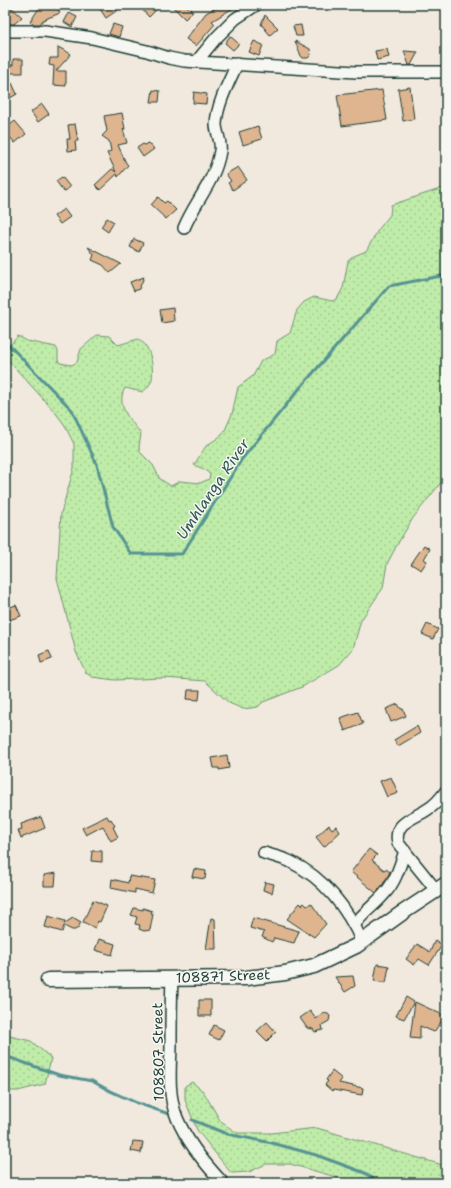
<svg xmlns="http://www.w3.org/2000/svg" width="451" height="1188" viewBox="0 0 451 1188" font-family="'Shantell Sans',sans-serif">
	<defs>
		<pattern id="grass-dots" width="8" height="8" patternUnits="userSpaceOnUse"><rect width="8" height="8" fill="#bfeca9"/><path d="M2 2h.1M6 6h.1" fill="none" stroke="#a4cb92" stroke-width="1.8" stroke-linecap="round"/></pattern>
	</defs>
	<rect width="100%" height="100%" fill="#f1e9de"/>
	<filter id="ink" filterUnits="userSpaceOnUse"><feTurbulence type="fractalNoise" baseFrequency=".025" numOctaves="2"/><feDisplacementMap in="SourceGraphic" scale="8" xChannelSelector="R" yChannelSelector="G"/><feConvolveMatrix kernelMatrix="1 2 1 2 8 2 1 2 1" color-interpolation-filters="sRGB"/></filter>
	<g filter="url(#ink)">
		<!-- grass -->
		<path fill="url(#grass-dots)" stroke="#6f946e" d="M446 187V472L443 480 413 518 397 545 387 564 383 588 361 620 353 649 339 665 302 687 263 702 258 707 243 709 229 703 205 681 164 678 115 680 92 677 86 673 76 652 57 578 61 513 74 468V444L64 424 55 412 5 357V351L18 336 27 341 56 347 58 351V360L60 363 72 365 77 362 81 349 97 335 109 336 118 345 138 339C150 344 154 366 152 379 151 384 147 388 143 392L125 388C115 406 131 420 141 434L139 447 140 452 153 465 160 479 171 486 180 481 200 483 209 479 210 475 206 470 194 465 206 446 222 435 225 430 232 414 238 387 253 376 261 361 275 354 277 341 290 333 297 310 304 302 314 297 332 301 337 299 343 288 348 261 354 256 366 251 378 230 390 215 391 205Z
			M5 1035 31 1041 51 1058 45 1084 18 1091H5Z
			M192 1082 203 1091 221 1122 237 1133H271L317 1128 446 1166V1183H357L290 1164H266L249 1172 231 1173 197 1130 185 1100V1086Z"/>
		<g fill="none" stroke-linecap="round" stroke-linejoin="round">
			<!-- stream -->
			<path stroke="#579393" stroke-width="3" d="M5 343 10 346 72 410 97 465 113 527 131 554H182L242 459 300 388 389 286 446 275
				M5 1056 59 1075 92 1081 110 1091 137 1103 172 1115
				M192 1120 227 1134 272 1143 316 1155 365 1173 376 1181 382 1183"/>
		</g>
		<!-- building -->
		<path fill="#dfb590" stroke="#1f3d34" d="M41 5H56L60 13 43 20 40 24H34L30 22Z
			M106 5H125L106 18 100 9Z
			M138 5H161L149 17Z
			M171 5H186L193 12 185 19Z
			M214 5H238L212 21 215 24 196 46 186 39 206 13 215 8Z
			M12 8 22 17 14 24H11L5 18V16Z
			M69 13 77 17 72 27 64 22Z
			M265 15 278 28 270 35 261 24Z
			M113 24 122 27 119 37 109 34Z
			M301 25 303 36H296L293 26Z
			M230 36 239 44 233 50 225 43Z
			M254 41 263 45 259 56 249 52Z
			M295 41 310 49 311 55 308 58H303L301 56Z
			M58 47 71 54 56 71H66V86L53 85 54 66 49 65 50 58H58Z
			M387 49 389 57 377 60 375 51Z
			M404 51 418 52 411 65H409Z
			M13 59H23V73H10V65H13Z
			M12 83 17 94 5 101V86Z
			M410 87 414 119 403 121 398 89Z
			M153 90 160 91 159 102H151Z
			M382 90 387 120 342 126 337 95Z
			M194 92 207 94 206 104 193 103Z
			M42 104 49 114 38 122 31 112Z
			M122 113 125 129H123L127 143 118 145 126 163 128 165 118 177 117 174 100 190 95 185 112 169 116 172 107 153 111 151 109 141 102 136 107 131 104 116Z
			M15 121 26 134 15 143 5 131V129Z
			M75 124 78 141H75L76 150 68 151 67 139H70L68 125Z
			M258 126 262 139 243 145 239 132Z
			M147 143 150 144 154 149 143 157 137 148 143 144 145 145Z
			M238 167 247 180 233 190 228 183 231 181 226 174Z
			M62 177 70 187 64 192 56 181Z
			M158 197 164 203 167 201 176 210 166 219 151 205Z
			M64 209 70 217 60 224 54 216Z
			M107 218 114 222 108 232 101 227Z
			M134 239 143 243 139 252 130 247Z
			M88 247 121 264 110 273 103 265 92 260 94 255Z
			M144 277 139 289 134 291 130 282Z
			M173 308 174 321 162 323 160 310Z
			M424 545 430 549 424 559 427 561 421 570 411 564Z
			M16 605 21 616 9 620 5 609Z
			M427 624 438 629 433 639 422 634Z
			M49 651 52 659 41 663 39 655Z
			M188 690H200L199 700 187 699Z
			M398 704 401 709H403L406 716 391 722 386 709Z
			M358 712 363 724 345 731 340 718Z
			M417 726 420 733 398 746 394 740Z
			M227 755 229 768 219 770V768H214L212 758Z
			M391 777 398 793 387 797 380 781Z
			M107 816 109 820 111 819 115 826 113 827 118 837 111 841 103 826 86 835 82 828Z
			M41 817 45 828 21 838 18 830 22 829 21 824Z
			M329 825 332 829 336 826 340 832 324 847 316 837Z
			M369 849 377 855 372 860 384 870 386 869 390 872 383 884 376 893 351 872Z
			M92 851H102V862L91 861Z
			M194 869 206 871 205 879 192 877Z
			M56 873 55 886H44V875Z
			M129 876 155 880 152 893 135 889V893L111 888 112 879 128 883Z
			M265 882 274 884 272 893 263 890Z
			M93 900 107 906 100 922 98 921 95 928 83 922Z
			M300 903 302 905 304 903 307 906 311 903 326 924 314 937 287 919Z
			M134 908 143 910V908L152 911 151 913 153 914 150 930 144 931 139 929 140 925 135 924 137 917 131 915Z
			M48 916 65 921 64 924 71 919 74 918 81 922 78 928 75 930H72L64 926 62 932 45 927Z
			M211 918 215 919 216 949H206Z
			M253 918 299 931 294 943 274 938 272 942 262 937 264 932 250 928Z
			M99 939 115 944 112 955 95 950Z
			M435 940 442 945 429 965 419 959 414 965 406 959 417 944 430 952Z
			M377 964 389 966 386 983 374 981Z
			M353 976 355 986 345 992 335 977Z
			M406 997 414 1002 404 1019 396 1016Z
			M199 1000H211V1016H199Z
			M415 1002 445 1016 434 1032 420 1026V1039L410 1038Z
			M310 1011 316 1019 324 1013 328 1014 330 1016 329 1021 322 1025 323 1030 315 1032 313 1029 307 1028 300 1018Z
			M267 1022 276 1032 267 1041 257 1031Z
			M214 1025 224 1030 219 1040 209 1035Z
			M332 1071 342 1079 339 1083 363 1088 362 1095 333 1090 332 1091 325 1085 328 1081 326 1080Z
			M133 1141 143 1142 141 1153 131 1151Z"/>
		<g fill="none" stroke-linecap="round" stroke-linejoin="round">
			<!-- minor casing -->
			<g stroke="#1f3d34" stroke-width="14">
				<path id="minor" d="M5 31H45L92 38 147 51 169 58 184 61 356 72H446
					M197 61 216 38 235 19 256 5
					M184 228C195 201 215 182 220 151 222 142 216 133 216 124 217 104 229 82 237 64
					M264 853C273 856 283 858 291 862 324 878 348 909 362 942
					M436 890 398 843C393 822 414 819 428 809 435 805 441 798 446 791
					M355 924C364 912 376 904 385 893 396 881 400 865 405 851
					M172 978C171 1001 171 1025 171 1048 170 1071 168 1096 177 1118 187 1142 206 1165 223 1183"/>
			</g>
			<!-- tertiary casing -->
			<g stroke="#1f3d34" stroke-width="17">
				<path id="tertiary" d="M48 980 247 978 285 973 314 966 356 946 402 913 446 884"/>
			</g>
			<!-- minor -->
			<use href="#minor" stroke="#f6f6f2" stroke-width="11"/>
			<!-- tertiary -->
			<use href="#tertiary" stroke="#f6f6f2" stroke-width="14"/>
		</g>
	</g>
	<g text-anchor="middle" dominant-baseline="central" stroke-width="3" stroke-linejoin="round" paint-order="stroke">
		<!-- street labels -->
		<g font-size="14" fill="#1f3d34" stroke="#f6f6f2">
			<text transform="translate(223 976) rotate(-2)">108871 Street</text>
			<text transform="translate(158 1052) rotate(-91)">108807 Street</text>
		</g>
		<!-- water labels -->
		<g font-size="15" font-style="italic" fill="#325a54" stroke="#f6f6f2">
			<text transform="translate(213 489) rotate(-56)">Umhlanga River</text>
		</g>
	</g>
	<!-- margin -->
	<rect width="451" height="1188" fill="none" stroke="#f6f6f2" stroke-width="20"/>
	<rect x="10" y="10" width="431" height="1168" fill="none" stroke="#1f3d34" stroke-width="1.5" filter="url(#ink)"/>
</svg>
